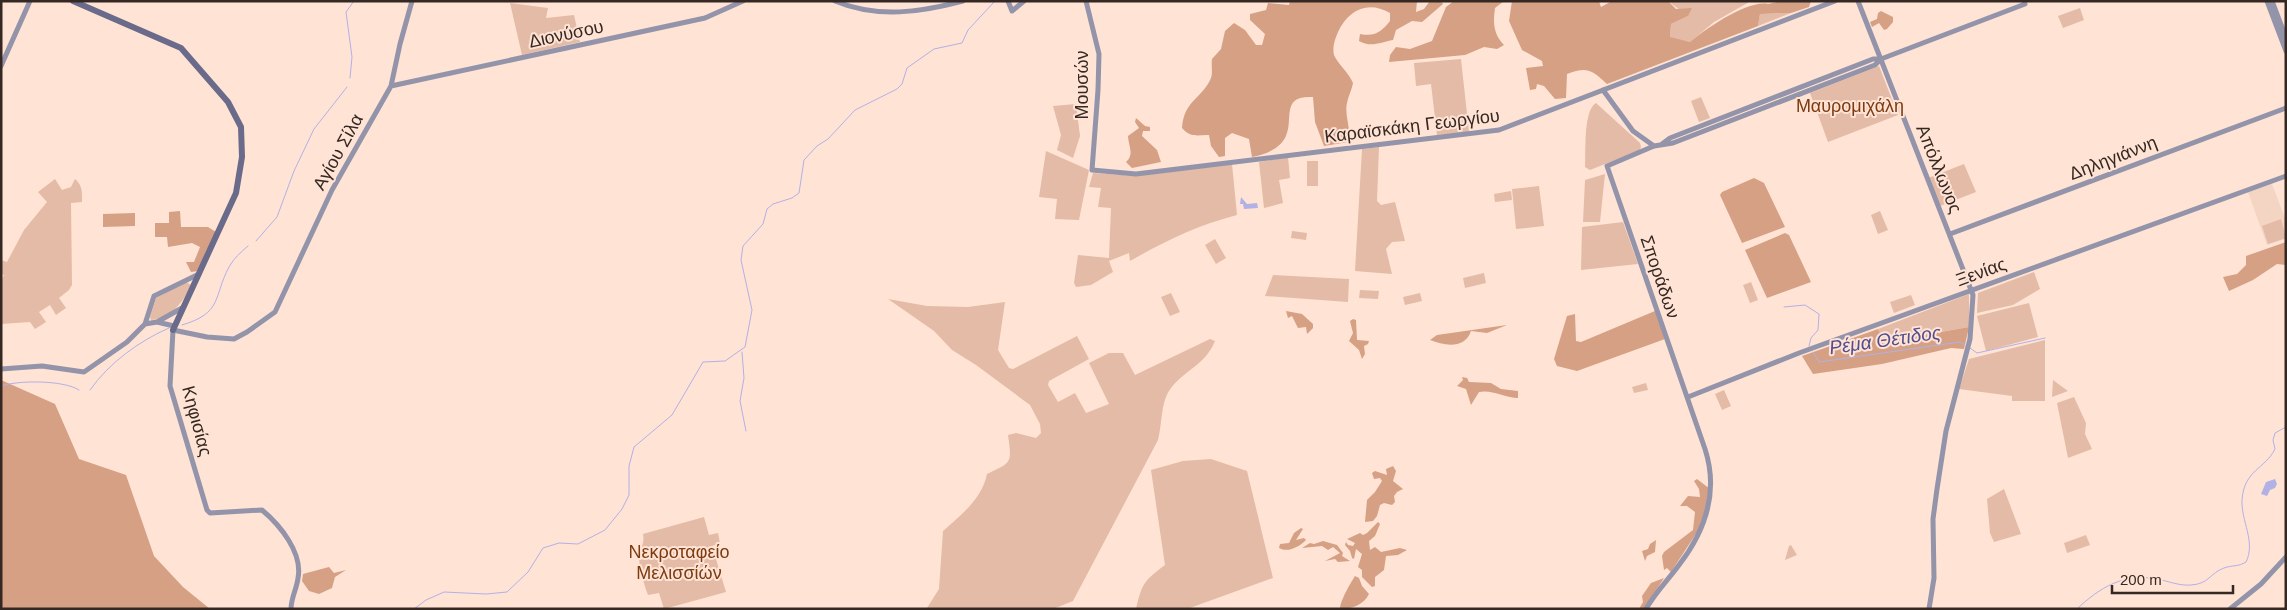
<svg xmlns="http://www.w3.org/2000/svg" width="2287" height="610" viewBox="0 0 2287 610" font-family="Helvetica,sans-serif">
	<rect width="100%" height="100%" fill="#ffe3d5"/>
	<!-- built -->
	<path fill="#f4d4c3" d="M2272 184 2286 221V239L2267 245 2248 192Z"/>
	<!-- green -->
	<path fill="#e4bba6" d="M1668 1H1751L1714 22 1690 42 1670 38 1671 24 1688 16Z
		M510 3 548 8 546 18 574 15 580 42 522 55Z
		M2080 8 2084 20 2063 28 2058 16Z
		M1791 13 1758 26 1760 14Z
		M1461 59 1469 132 1437 135 1431 84 1416 86 1414 63Z
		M1879 66 1898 115 1828 142 1810 93Z
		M1701 97 1710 118 1699 122 1691 101Z
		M1596 103 1640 143 1641 147 1640 150 1590 170 1585 167C1586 153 1583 110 1596 103Z
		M1076 104 1080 136 1073 158 1057 150 1061 135 1053 106Z
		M1379 147 1377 201 1381 205 1395 202 1405 241 1392 242 1386 249 1392 274 1355 271 1362 149Z
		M1046 151 1089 170 1079 220 1055 219 1057 199 1039 197Z
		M1288 157 1290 178 1279 180 1283 203 1264 208 1259 162Z
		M1307 161H1318V186H1307Z
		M1232 164 1237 215C1198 225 1165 241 1130 261L1129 253 1109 261 1113 272 1091 285 1076 287 1074 283 1078 255 1109 258 1111 208 1098 207 1101 188 1089 187 1093 173 1136 176Z
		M1964 164 1976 192 1940 206 1928 178Z
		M1605 174 1600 222H1583L1585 180Z
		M55 179 62 190 71 187 75 179C83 186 82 193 82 202L71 203 72 285 69 290 59 298 66 308 56 315 50 305 39 312 46 322 35 329 30 322 1 324V280L4 275 1 274V260L7 262 24 230 47 202 38 192Z
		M1539 186 1544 226 1516 229 1512 189Z
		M1511 191 1512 200 1495 202 1494 194Z
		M1880 211 1888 230 1878 234 1871 215Z
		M2281 219 2286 238 2268 244 2262 226Z
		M1623 222 1638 264 1581 270 1582 227Z
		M1292 231 1307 233 1306 240 1291 238Z
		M1215 239 1226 258 1216 264 1205 245Z
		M2034 272 2040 289 2013 305 1977 313 1978 293Z
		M1484 273 1486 283 1465 288 1463 278Z
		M1273 275 1349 279 1348 302 1265 296Z
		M186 282 191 285C184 301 171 319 151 320L150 317 156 298Z
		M1751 282 1758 300 1750 303 1743 285Z
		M1360 290 1379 291 1378 299 1359 298Z
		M1171 293 1180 312 1170 316 1161 297Z
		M1420 293 1422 301 1405 305 1403 297Z
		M1969 294V327L1883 342 1878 329Z
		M1911 295 1915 305 1894 313 1890 302Z
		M888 299 927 306 968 307 1005 302 998 350 1009 368 1013 369 1077 336 1089 359 1049 381 1048 385 1058 402 1075 393 1086 413 1109 404 1089 363 1109 353H1123L1135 375 1210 339 1215 341C1205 366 1183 370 1169 391 1161 403 1162 425 1158 440L1073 601 1053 609 927 608 939 589 943 531C961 515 982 499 987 474 1012 462 1012 464 1008 435L1016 433 1036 438 1041 433 1040 424 1030 405 976 365 952 350 934 331Z
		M2029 303 2038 337 1986 351 1977 316Z
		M2045 340V401H2012V396L1959 389 1969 359Z
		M2053 380 2068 391 2052 397Z
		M1646 383 1648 390 1634 393 1632 387Z
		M1724 390 1731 406 1722 410 1715 394Z
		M2074 397 2086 423 2085 434 2092 449 2068 458 2057 403Z
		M1211 459 1247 471 1273 578 1187 609H1136C1142 583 1144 581 1165 565L1151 470 1183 461Z
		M2004 489 2021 534 1994 542 1990 533 1987 499Z
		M704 517 709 535 718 533 720 543 712 546 726 592 664 609 659 593 648 595C644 584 639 568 639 556 640 547 645 544 643 534Z
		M2086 535 2090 545 2067 553 2064 543Z
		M1791 545 1797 555 1785 560 1789 546Z"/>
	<!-- forest -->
	<path fill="#d5a084" d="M1290 1H1417L1416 12 1424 9 1430 1H1441L1443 4 1422 22 1412 21 1396 30 1393 40C1381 42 1371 48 1359 41L1360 34C1375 37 1381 32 1390 21V13C1368 0 1348 10 1338 32 1335 39 1332 47 1334 55 1337 63 1349 73 1353 83 1352 90 1348 96 1347 103 1344 115 1352 130 1348 142L1324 146 1315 122 1313 97C1279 95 1295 120 1285 138 1279 149 1264 155 1252 157L1249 139 1232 133 1225 138V156L1219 157 1211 146 1209 135C1198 135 1190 138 1182 128 1184 100 1202 99 1211 78 1213 73 1211 65 1212 59L1221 49 1225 31 1234 23 1245 30 1256 45H1262L1265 34 1250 20V14L1266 10 1268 3 1289 5Z
		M1454 1H1504L1495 8C1493 22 1493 34 1504 45L1497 49 1484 47 1465 55 1389 62 1390 55 1396 47 1410 49 1432 41 1446 7Z
		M1512 1H1599L1601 7 1612 1H1668L1676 9 1692 8 1688 16 1671 24 1670 37 1690 42C1706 29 1747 0 1768 4L1782 1H1811L1809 7 1791 13 1760 14 1758 26 1607 84C1592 70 1587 66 1567 74L1566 98 1555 99 1544 86 1537 84 1536 89 1530 90 1526 68 1543 66 1542 61 1522 50 1509 21Z
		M1881 11 1893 17V22L1887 29 1884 30 1879 23 1872 27 1870 22 1877 19 1878 13Z
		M1136 118 1145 126 1150 127V131H1143L1142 136 1157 150 1161 162 1132 168 1126 162C1135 154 1128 145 1128 136L1139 128 1135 122Z
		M1754 178 1764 183 1785 227 1742 243 1720 195 1722 192Z
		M180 211 181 227H208L216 232 199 271 191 272 186 262H194L200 247 192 243 168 247 167 237H155V223H169V212Z
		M135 213V226L103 227V214Z
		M1785 233 1789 235 1811 282 1767 298 1745 250Z
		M2286 242V265L2277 264 2253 280 2229 291 2223 277 2237 274 2246 265V256Z
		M1286 311 1302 314 1313 324V328L1307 334 1306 327 1298 328 1292 316 1288 318Z
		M1655 311 1665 339 1577 371 1557 366 1554 359 1567 316 1575 314 1576 341 1581 342Z
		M1353 319 1356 320 1357 340 1369 341 1368 344 1364 346 1365 354 1362 359 1359 350 1349 341 1353 333 1350 321Z
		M1507 325 1487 333 1471 331C1465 349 1445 346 1430 340L1437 335Z
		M1969 327 1964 349 1951 348 1882 364 1813 374 1802 356 1878 329 1884 342Z
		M1462 377 1467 378 1469 382 1491 383 1501 389 1518 391V398C1506 398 1491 389 1479 392L1471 405 1466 389 1457 386 1463 380Z
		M1 380 55 404 79 459 126 475 154 556 183 587 210 609H1Z
		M1393 466 1396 471 1393 481 1403 489 1397 492 1394 496 1395 502 1392 505 1384 503 1380 505 1377 516 1373 521 1365 522 1367 500 1375 492 1382 481 1380 478 1374 479 1372 473 1375 471 1387 475 1386 469Z
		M1697 479 1710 489 1705 520 1671 572 1667 568 1664 570 1662 556 1664 552 1693 530 1695 512 1687 506H1680L1688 496 1700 497 1699 489 1694 481Z
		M1378 522 1380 524 1375 536 1369 541 1370 550 1375 547 1381 552 1400 548 1407 550 1398 555 1386 556 1384 570 1375 577V586L1372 587 1362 577V570L1358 567 1362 554 1356 549 1354 559 1352 558 1350 551 1345 545 1346 542 1348 545 1353 546 1355 543 1347 539 1360 533 1363 535 1367 533Z
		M1301 528 1303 529 1296 540 1304 538 1306 540C1299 547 1288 553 1279 548L1280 544 1289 543 1294 533Z
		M1656 540 1655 552 1647 556 1645 561 1642 551 1648 549 1650 544Z
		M1323 541 1337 545 1343 553 1342 556 1350 561 1338 562 1335 559 1325 561 1340 553 1333 547 1328 550 1322 546 1302 548 1310 543 1314 544Z
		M329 567 334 573 346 570 335 577 332 588 319 594 309 591 302 581 303 574Z
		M1355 576 1359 578 1362 586 1369 594C1364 605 1351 609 1340 609 1340 601 1350 584 1355 576Z
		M1664 578 1644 609H1639L1643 602 1642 596 1651 583Z"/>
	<!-- water -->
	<path fill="#b2b1e6" d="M1241 197 1247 204 1257 203 1258 208 1244 209 1243 204H1240Z
		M2275 479 2277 484 2275 488 2270 490 2267 496 2261 494 2266 482Z"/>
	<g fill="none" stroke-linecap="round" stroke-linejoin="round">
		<!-- stream -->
		<path stroke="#b2b1e6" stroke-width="1" d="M350 78 352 57 346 12 354 1
			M256 241 277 217 294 171 314 129 347 87
			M1784 307 1805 305 1819 314 1818 330 1811 338 1809 346
			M182 325C223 313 213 297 229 267 234 258 240 253 248 246
			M1970 348 1977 353 2045 338
			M742 352 744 378 740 401 746 431
			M1813 352 1819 362 1960 342 1965 345
			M1 386C18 380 64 380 79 390
			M90 390C109 363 139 341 169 328
			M414 609 426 600 444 592 486 594 507 592 528 572 543 548 559 543 578 544 605 530 622 509 629 495V466L634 447 672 415 703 362 725 361 745 347 752 310 741 260 743 246 763 224 767 209 773 204 792 198 799 193 804 160 817 146 828 139 855 110 897 89 902 84 907 68 934 49 962 43 968 30 995 1
			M2077 609C2100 587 2124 573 2157 579 2168 581 2179 586 2191 585 2209 584 2210 573 2224 568 2232 565 2238 567 2246 562 2256 542 2241 521 2242 500 2244 470 2265 469 2275 449L2273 440 2275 433 2286 427"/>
		<!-- tertiary -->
		<path stroke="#9393aa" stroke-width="5" d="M835 1C878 19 921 12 963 1
			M1008 1 1012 11 1024 1
			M1086 1 1099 54 1098 90 1092 170 1136 174 1499 130 1835 1
			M1858 1 1973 295 1970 339 1946 431 1937 489 1933 519 1934 578 1929 609
			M2267 1 2286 51
			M2272 1 2286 38
			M1 66 30 1
			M391 86 705 18 743 1
			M1603 90 1633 131 1654 146
			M1662 144 1670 138 1873 59H1881
			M1950 234 2286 108
			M157 322 174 326
			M145 324 154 296 199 274
			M1 369 42 366 84 372 127 342 145 324 157 322 182 308
			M1688 397 1799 353 2286 176
			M291 609C291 598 297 588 298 578 303 553 280 525 262 510L210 513 207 510 170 386 173 330 207 337 234 339 247 332 275 312 332 190 391 86 400 44 412 1
			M1646 609C1655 593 1668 580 1679 565 1706 530 1719 492 1705 449L1607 166 1654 146 1673 143 1875 65 1881 59 2025 4 2024 1
			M2230 609 2261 584 2286 557"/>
		<!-- secondary -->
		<path stroke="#6a6a8a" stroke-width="6" d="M73 1 181 48 228 102 241 127 242 157 236 193 173 330"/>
	</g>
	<g text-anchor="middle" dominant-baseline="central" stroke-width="4" stroke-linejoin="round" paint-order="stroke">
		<!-- street labels -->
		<g font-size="18" fill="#352822" stroke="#ffe3d5">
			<text transform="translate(566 34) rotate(-12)">Διονύσου</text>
			<text transform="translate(1082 85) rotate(-90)">Μουσών</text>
			<text transform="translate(1412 126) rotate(-7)">Καραϊσκάκη Γεωργίου</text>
			<text transform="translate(338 152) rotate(-61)">Αγίου Σίλα</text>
			<text transform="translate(2113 158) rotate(-21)">Δηληγιάννη</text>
			<text transform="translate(1939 169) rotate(68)">Απόλλωνος</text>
			<text transform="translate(1981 272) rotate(-20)">Ξενίας</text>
			<text transform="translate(1660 277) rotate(71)">Σποράδων</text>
			<text transform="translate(197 421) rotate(75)">Κηφισίας</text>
		</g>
		<!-- park labels -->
		<g font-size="18" fill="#7c3b10" stroke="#ffe3d5">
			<text x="1850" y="106">Μαυρομιχάλη</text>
			<text x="679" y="552">Νεκροταφείο<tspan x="679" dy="21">Μελισσίών</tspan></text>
		</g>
		<!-- water labels -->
		<g font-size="19" font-style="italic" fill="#524d8f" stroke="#ffe3d5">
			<text transform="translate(1885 340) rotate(-8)">Ρέμα Θέτιδος</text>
		</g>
	</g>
	<!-- border -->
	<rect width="2287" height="610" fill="none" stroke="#352822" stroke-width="5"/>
	<!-- scale -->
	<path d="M2112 585v8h121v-8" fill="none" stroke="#352822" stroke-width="2.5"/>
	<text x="2120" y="585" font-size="15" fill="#352822" stroke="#ffe3d5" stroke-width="4" paint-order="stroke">200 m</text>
</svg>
